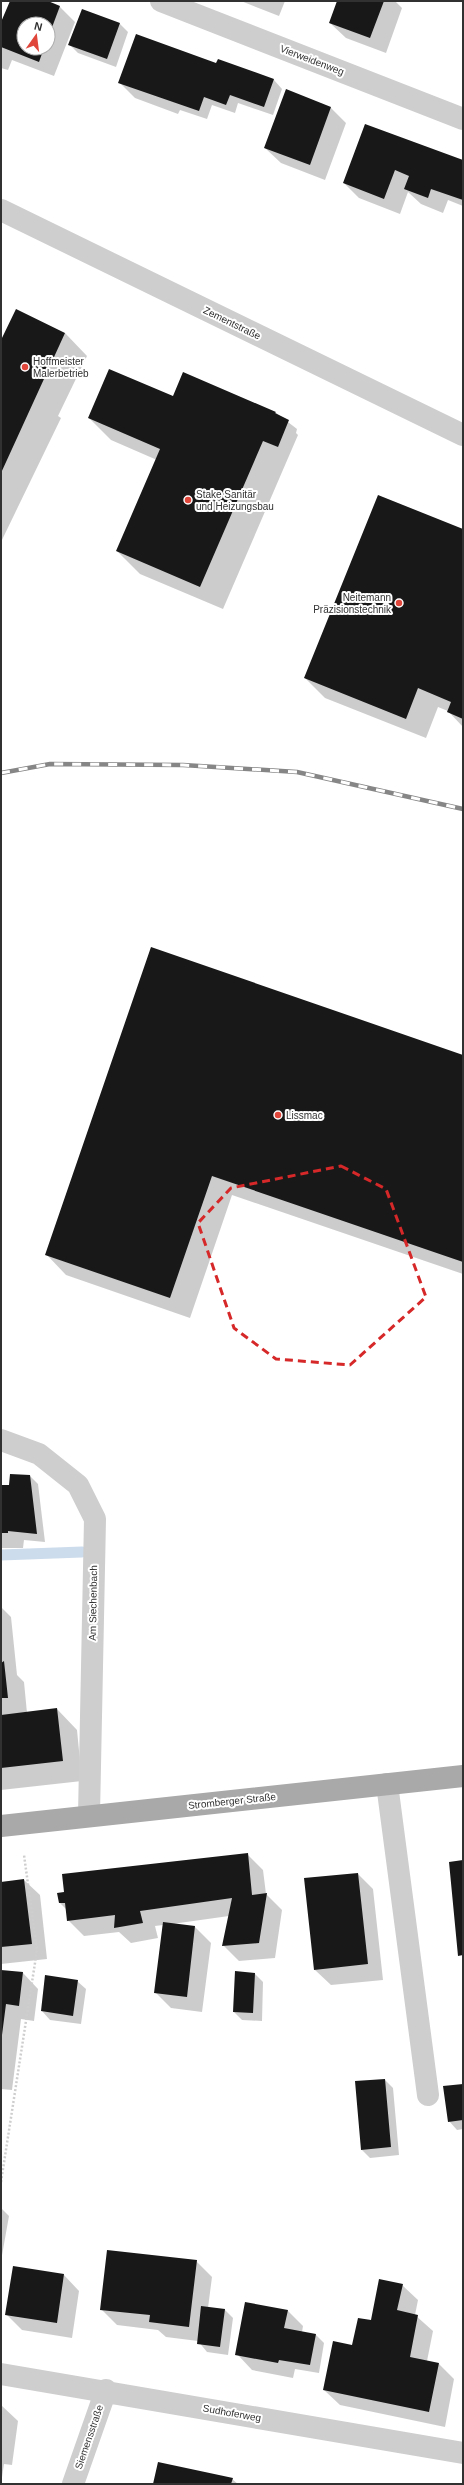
<svg xmlns="http://www.w3.org/2000/svg" width="464" height="2485" viewBox="0 0 464 2485" font-family="Helvetica,sans-serif">
	<rect width="100%" height="100%" fill="#fff"/>
	<!-- shadow -->
	<path fill="#0003" fill-rule="evenodd" d="M11 1H46L60 7 75 22 54 76 12 60 8 70 1 68V23ZM24 24H48V48H24Z
		M241 1H285L279 16Z
		M338 1H395L402 8 386 53 346 38 330 23Z
		M82 10 120 24 128 32 116 67 78 53 69 44Z
		M218 60 274 80 282 89 273 115 238 103 235 113 212 105 207 119 180 110 178 114 135 98 119 82 217 64Z
		M287 91 331 108 346 123 325 180 281 163 265 148Z
		M365 125 463 161V206L448 200 443 213 421 204 408 192 400 214 359 198 344 183Z
		M65 333 87 356 58 416 61 418 1 542V342Z
		M173 397 275 412 297 429 296 433 298 435 223 609 140 574 117 551 157 460 111 440 89 418Z
		M463 531V727L448 711 438 707 426 738 325 698 305 678Z
		M463 1056V1274L232 1195 190 1318 66 1275 46 1254Z
		M30 1476 38 1484 45 1542 24 1540 23 1548H1V1486H9Z
		M1 1607 11 1617 17 1675 24 1682 27 1713 57 1709 77 1730 82 1781 1 1790Z
		M247 1854 263 1870 266 1894 282 1910 275 1958 239 1961 224 1946 229 1916 172 1924 195 1927 211 1943 202 2012 171 2008 155 1992 163 1925 155 1926 158 1938 131 1943 119 1932 84 1936 68 1920 67 1910 60 1903Z
		M358 1874 373 1889 383 1980 331 1985 315 1970Z
		M24 1880 40 1895 47 1959 1 1964V1882Z
		M1 1971 23 1973 38 1989 34 2021 21 2019 12 2090 1 2089Z
		M255 1974 263 1982 262 2021 242 2020 234 2012Z
		M77 1981 86 1989 81 2024 50 2020 42 2011Z
		M385 2080 393 2088 399 2155 370 2158 362 2150Z
		M463 2085V2129L457 2130 449 2121Z
		M1 2208 9 2216 1 2261Z
		M196 2261 212 2277 208 2308 225 2310 233 2318 228 2355 207 2352 198 2341 166 2337 158 2330 117 2325 101 2309Z
		M64 2275 79 2291 72 2338 22 2330 6 2314Z
		M402 2285 418 2300 415 2315 433 2331 427 2361 439 2364 454 2379 445 2427 340 2405 324 2390 353 2346Z
		M287 2310 303 2326 302 2332 316 2335 324 2343 319 2373 295 2369 293 2378 252 2370 237 2354Z
		M1 2405 18 2421 12 2465 4 2464 1 2484Z
		M232 2479 238 2484H154Z"/>
	<g fill="none" stroke-linecap="round" stroke-linejoin="round">
		<!-- stream -->
		<path stroke="#cddcec" stroke-width="11" d="M1 1555 82 1552"/>
	</g>
	<!-- building -->
	<path fill="#181818" d="M10 1H48L60 6 48 38V24H24V48H44L39 62 1 47V22Z
		M337 1H384L370 38 329 23Z
		M82 9 120 23 107 59 68 45Z
		M136 34 216 63 218 59 274 79 264 107 230 95 226 105 204 97 199 111 118 83Z
		M286 89 331 107 310 165 264 148Z
		M365 124 463 160V200L431 189 428 198 404 189 409 176 395 170 384 199 343 183Z
		M16 309 65 333 1 473V340Z
		M109 369 173 396 183 372 276 412 275 413 289 420 278 447 263 441 200 587 116 551 160 449 88 418Z
		M378 495 463 529V719L447 712 451 702 418 688 406 719 304 678Z
		M151 947 463 1055V1262L212 1176 170 1298 45 1255Z
		M10 1474 30 1475 37 1534 8 1531V1533H1V1485H9Z
		M4 1661 8 1698H1V1663Z
		M57 1708 63 1761 1 1768V1715Z
		M248 1853 252 1895 267 1893 259 1943 222 1946 232 1898 140 1911 143 1923 114 1928 115 1915 67 1921 65 1903H59L57 1893 64 1892 62 1874Z
		M463 1860V1955L458 1956 449 1862Z
		M358 1873 368 1964 314 1970 304 1878Z
		M24 1879 32 1944 1 1947V1882Z
		M163 1922 195 1926 187 1997 154 1993Z
		M1 1970 23 1972 19 2006 6 2004 2 2035Z
		M235 1971 255 1973 253 2013 233 2012Z
		M45 1975 78 1980 73 2016 41 2011Z
		M385 2079 391 2147 361 2150 355 2081Z
		M463 2084V2120L448 2122 443 2086Z
		M107 2250 197 2260 189 2327 149 2322 150 2315 100 2310Z
		M13 2266 64 2274 57 2323 5 2315Z
		M379 2279 403 2284 397 2310 418 2315 410 2357 439 2363 429 2412 323 2390 333 2341 352 2345 358 2318 371 2320Z
		M245 2302 288 2310 284 2328 316 2334 310 2365 279 2360 278 2363 235 2355Z
		M201 2306 225 2309 220 2347 197 2344Z
		M158 2462 233 2478 231 2484H153Z"/>
	<g fill="none" stroke-linecap="round" stroke-linejoin="round">
		<!-- path -->
		<path stroke="#cecece" stroke-width="2.5" stroke-dasharray="2 2" stroke-linecap="butt" d="M1 2182 37 1950 24 1855"/>
		<!-- minor -->
		<path stroke="#cecece" stroke-width="22" d="M161 1 463 119
			M1 210 463 435
			M1 1440 39 1454 78 1485 95 1519 89 1815
			M387 1784 428 2095
			M1 2374 463 2453
			M73 2484 106 2390"/>
		<!-- major -->
		<path stroke="#a9a9a9" stroke-width="22" d="M1 1826 463 1776"/>
		<!-- rail casing -->
		<g stroke="#868686" stroke-width="4.5">
			<path id="rail" d="M1 773 50 764 183 765 297 772 463 809"/>
		</g>
		<!-- rail -->
		<use href="#rail" stroke="#fff" stroke-width="3" stroke-dasharray="9" stroke-linecap="butt"/>
	</g>
	<!-- marked area -->
	<path fill="none" stroke="#d62828" stroke-width="3" stroke-dasharray="8 5" stroke-linejoin="round" d="M341 1166 386 1189 426 1297 350 1365 276 1359 234 1328 198 1223 231 1188Z"/>
	<!-- markers -->
	<g fill="#e1463b" stroke="#fff" stroke-width="1.5">
		<circle cx="25" cy="367" r="4"/>
		<circle cx="188" cy="500" r="4"/>
		<circle cx="399" cy="603" r="4"/>
		<circle cx="278" cy="1115" r="4"/>
	</g>
	<g text-anchor="middle" dominant-baseline="central" stroke-width="4" stroke-linejoin="round" paint-order="stroke">
		<!-- street labels -->
		<g font-size="10" fill="#313131" stroke="#fff">
			<text transform="translate(312 60) rotate(21)">Vierweidenweg</text>
			<text transform="translate(232 323) rotate(26)">Zementstraße</text>
			<text transform="translate(93 1603) rotate(-89)">Am Siechenbach</text>
			<text transform="translate(232 1801) rotate(-6)">Stromberger Straße</text>
			<text transform="translate(232 2413) rotate(10)">Sudhoferweg</text>
			<text transform="translate(89 2437) rotate(-71)">Siemensstraße</text>
		</g>
		<!-- poi labels -->
		<g font-size="10" fill="#313131" stroke="#fff" text-anchor="start">
			<text x="33" y="361">Hoffmeister<tspan x="33" dy="12">Malerbetrieb</tspan></text>
			<text x="196" y="494">Stake Sanitär<tspan x="196" dy="12">und Heizungsbau</tspan></text>
			<text x="391" y="597" text-anchor="end">Neitemann<tspan x="391" dy="12">Präzisionstechnik</tspan></text>
			<text x="286" y="1115">Lissmac</text>
		</g>
	</g>
	<!-- border -->
	<rect width="464" height="2485" fill="none" stroke="#313131" stroke-width="4"/>
	<!-- north arrow -->
	<g transform="translate(36 36) rotate(14)"><circle r="19" fill="#ffffff" stroke="#adadad"/>
	<path d="M0-3L7 15L0 10L-7 15Z" fill="#e1463b"/>
	<text y="-6" font-size="11" font-weight="bold" text-anchor="middle" fill="#313131">N</text>
	</g>
</svg>
